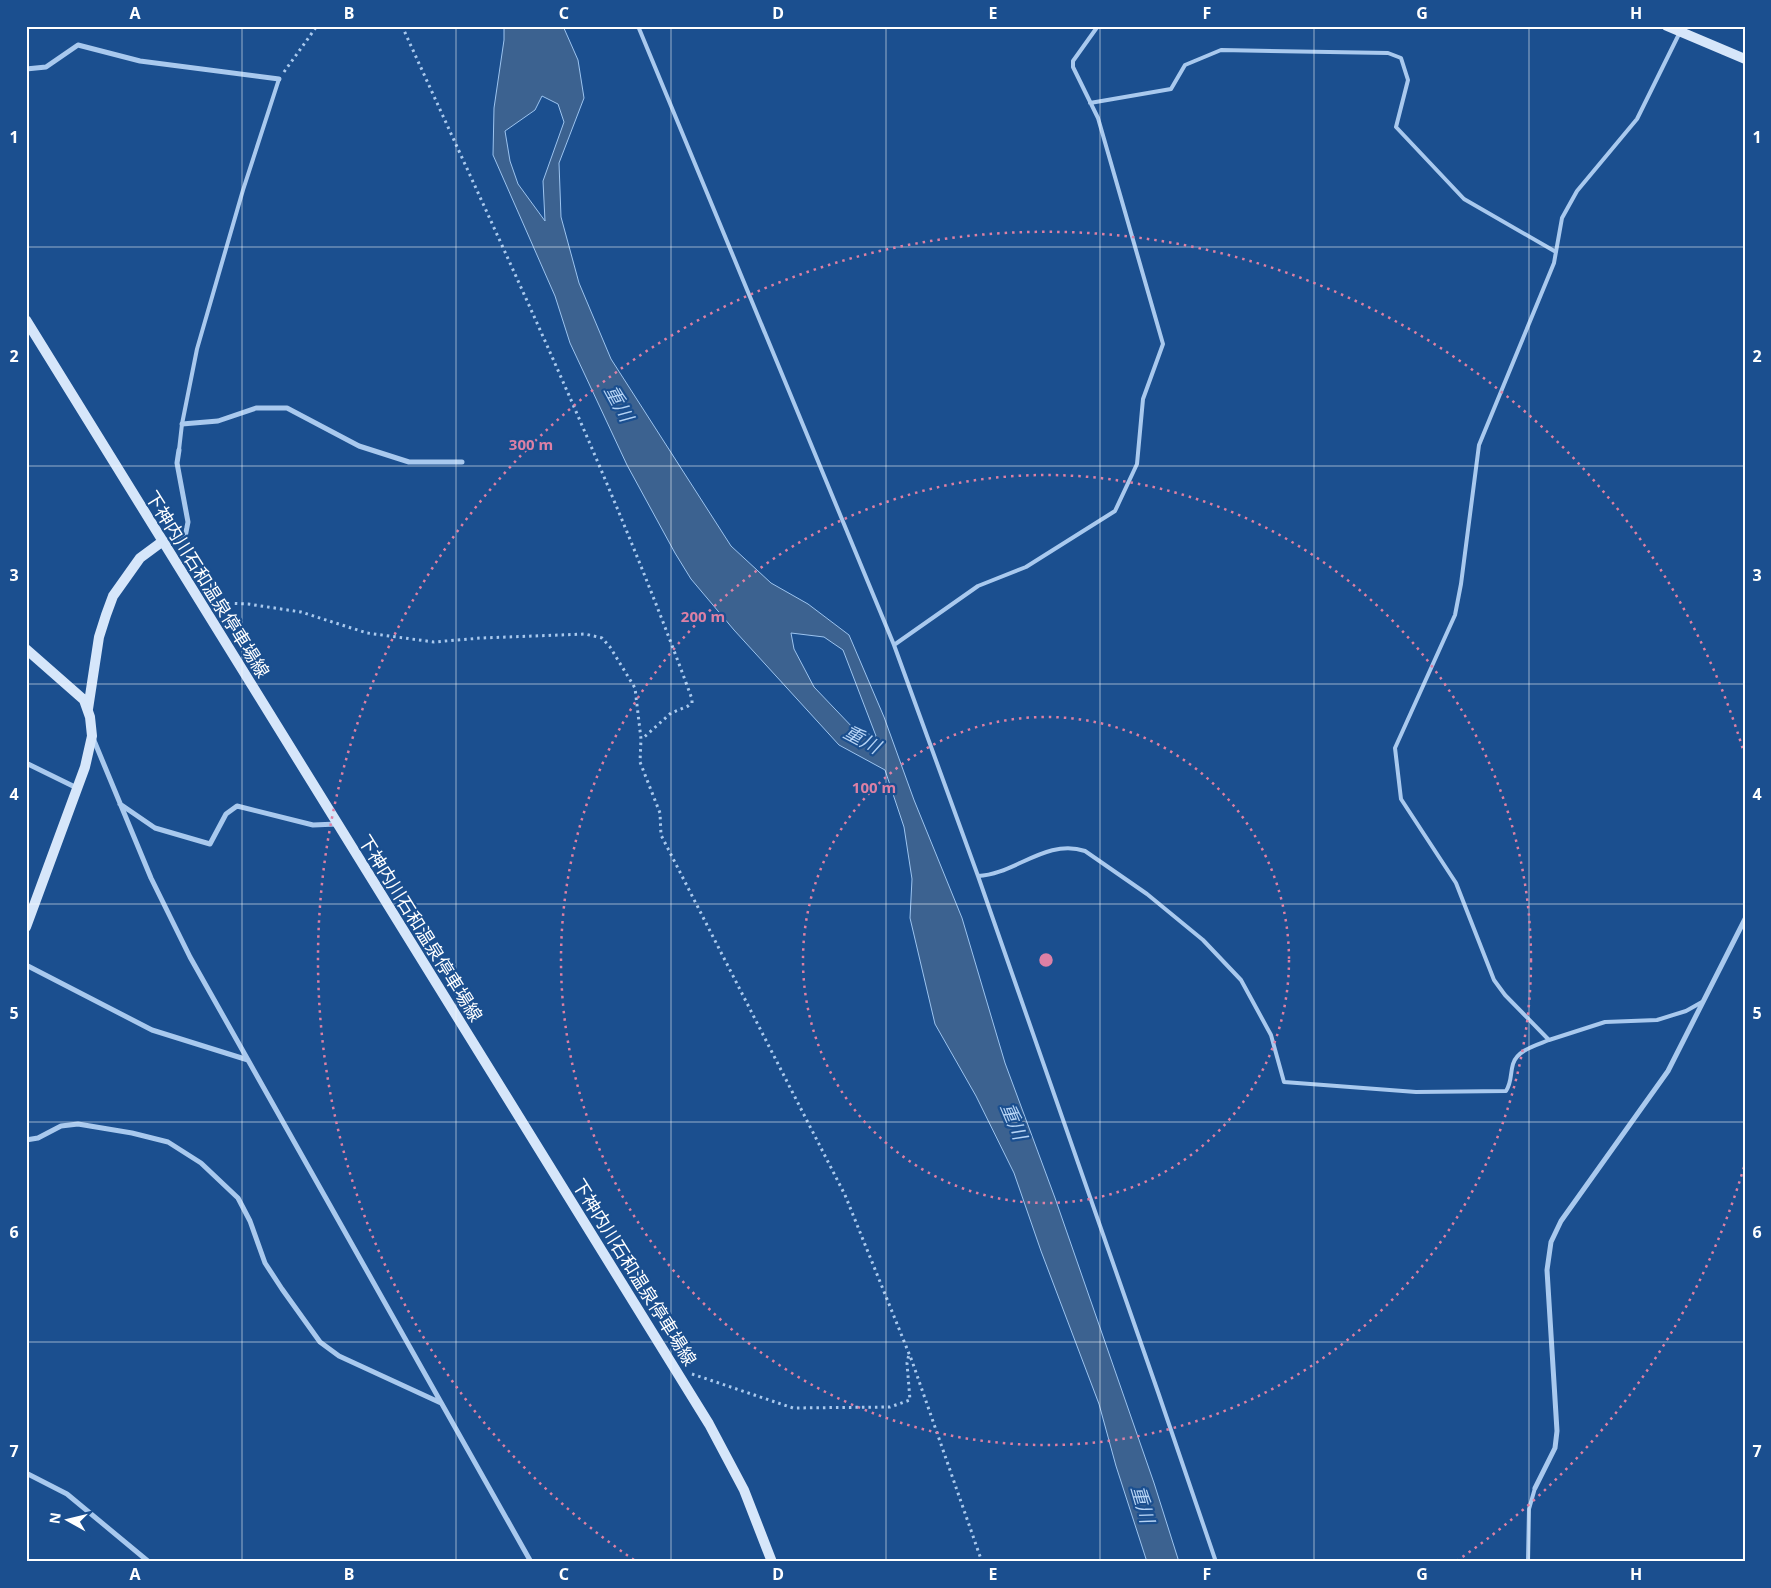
<svg xmlns="http://www.w3.org/2000/svg" width="1771" height="1588" viewBox="0 0 1771 1588" font-family="'Noto Sans','Noto Sans JP',sans-serif">
	<rect width="100%" height="100%" fill="#1b4f8f"/>
	<!-- water -->
	<path fill="#3c6290" stroke="#9cc4f0" fill-rule="evenodd" d="M504 26H563L578 60 584 98 559 163 561 217 579 283 611 359 731 546 771 583 808 604 849 635 884 717 914 800 962 918 1005 1063 1055 1198 1154 1483 1179 1562H1147L1116 1466 1099 1404 1041 1251 1014 1173 976 1096 935 1024 910 918 912 879 904 827 885 770 839 745 734 630 691 579 675 553 627 465 570 343 555 296 493 155 494 108 504 40ZM542 96 558 104 564 122 543 181 545 221 518 184 510 161 505 131 535 110ZM791 633 824 637 843 650 876 736 856 731 814 687 794 649Z"/>
	<g fill="none" stroke-linecap="round" stroke-linejoin="round">
		<!-- path -->
		<path stroke="#a9c9ee" stroke-width="3" stroke-dasharray="2.5 4" stroke-linecap="butt" d="M402 26C503 249 608 469 692 699V703L688 706 671 713 642 739
			M284 72 317 26
			M216 606 222 603 248 604 301 612 367 633 434 642 481 638 585 634 602 638 610 647 635 688 641 739 640 762 660 813 661 835 845 1195 912 1361 982 1562
			M692 1374 793 1408 890 1407 910 1400 907 1363 909 1354"/>
		<!-- lane -->
		<path stroke="#a9c9ee" stroke-width="4" d="M638 26 894 645 978 876 1158 1392 1216 1562
			M1680 32 1637 119 1577 191 1562 218 1554 263 1479 445 1461 584 1455 615 1395 748 1401 799 1456 883 1494 980 1505 995 1549 1040 1605 1022 1657 1020 1686 1011 1702 1002
			M1090 103 1171 89 1185 65 1221 50 1388 53 1401 58 1408 80 1396 127 1464 199 1556 252
			M179 450 182 424 197 349 243 190 279 79
			M894 645 978 586 1026 567 1115 511 1137 464 1143 399 1163 344 1098 118 1073 67V61L1098 26
			M978 876C1014 875 1046 838 1085 851L1147 894 1203 940 1241 980 1271 1035 1284 1082 1416 1092 1506 1091C1512 1082 1510 1074 1513 1064 1517 1050 1537 1045 1549 1040
			M1528 1562 1529 1509 1535 1488"/>
		<!-- street -->
		<path stroke="#a9c9ee" stroke-width="5" d="M26 69 46 67 78 45 140 61 279 79
			M182 424 218 421 256 408H287L359 446 409 462H462
			M163 541 185 537 188 522 177 463 179 450
			M93 738 151 878 190 957 531 1562
			M26 763 77 788
			M120 804 155 828 210 844 226 814 237 806 313 825 337 824
			M26 965 152 1030 248 1060
			M26 1140 38 1138 61 1126 78 1124 132 1133 168 1142 201 1163 238 1198 250 1221 265 1263 282 1289 320 1342 339 1356 441 1403
			M26 1473 67 1494 149 1562
			M1535 1488 1555 1448 1557 1431 1547 1270 1551 1242 1561 1221 1668 1071 1745 919"/>
		<!-- secondary -->
		<path stroke="#d6e6fa" stroke-width="10" d="M1667 26 1745 59
			M26 320 709 1424 744 1490 772 1562
			M26 649 84 700 90 717 92 736 85 767 26 927
			M88 709 99 637 106 615 113 596 140 558 163 541"/>
	</g>
	<!-- grid -->
	<path fill="none" stroke="#fff" stroke-width="1" stroke-opacity="0.55" d="M242 26V1562M456 26V1562M671 26V1562M886 26V1562M1100 26V1562M1314 26V1562M1529 26V1562M26 247H1745M26 466H1745M26 684H1745M26 904H1745M26 1122H1745M26 1342H1745"/>
	<!-- distance rings -->
	<g fill="none" stroke="#dd80a5" stroke-width="2.5" stroke-dasharray="2.5 5">
		<circle cx="1046" cy="960" r="243"/>
		<circle cx="1046" cy="960" r="485"/>
		<path d="M1744 1167A728 728 0 0 1 1458 1560M634 1560A728 728 0 1 1 1744 753"/>
	</g>
	<g text-anchor="middle" dominant-baseline="central" stroke-width="4.5" stroke-linejoin="round" paint-order="stroke">
		<!-- street labels -->
		<g font-size="18" fill="#fff" stroke="#1b4f8f">
			<text transform="translate(208 584) rotate(58)">下神内川石和温泉停車場線</text>
			<text transform="translate(421 928) rotate(58)">下神内川石和温泉停車場線</text>
			<text transform="translate(635 1272) rotate(58)">下神内川石和温泉停車場線</text>
		</g>
		<!-- water labels -->
		<g font-size="19" font-style="italic" fill="#b5d3f5" stroke="#1b4f8f">
			<text transform="translate(619 403) rotate(61)">重川</text>
			<text transform="translate(862 739) rotate(28)">重川</text>
			<text transform="translate(1014 1121) rotate(67)">重川</text>
			<text transform="translate(1143 1504) rotate(74)">重川</text>
		</g>
	</g>
	<circle cx="1046" cy="960" r="8" fill="#dd80a5" stroke="#1b4f8f" stroke-width="2.5"/>
	<g font-size="15" text-anchor="middle" font-weight="bold" fill="#dd80a5" stroke="#1b4f8f" stroke-width="4.5" stroke-linejoin="round" paint-order="stroke">
		<text x="531" y="450">300 m</text>
		<text x="703" y="622">200 m</text>
		<text x="874" y="793">100 m</text>
	</g>
	<!-- border -->
	<rect width="1771" height="1588" fill="none" stroke="#1b4f8f" stroke-width="55"/>
	<!-- north arrow -->
	<g transform="translate(68 1520) rotate(278)" stroke="#1b4f8f" stroke-width="4" paint-order="stroke">
	<path d="M0-4L9 19L0 12L-9 19Z" fill="#ffffff"/>
	<text y="-8" font-size="14" font-weight="bold" text-anchor="middle" fill="#ffffff">N</text>
	</g>
	<rect x="28" y="28" width="1716" height="1532" fill="none" stroke="#fff" stroke-width="2"/>
	<g font-size="16" text-anchor="middle" font-weight="bold" fill="#fff">
		<text x="135" y="19">A</text>
		<text x="349" y="19">B</text>
		<text x="564" y="19">C</text>
		<text x="778" y="19">D</text>
		<text x="993" y="19">E</text>
		<text x="1207" y="19">F</text>
		<text x="1422" y="19">G</text>
		<text x="1636" y="19">H</text>
		<text x="14" y="143">1</text>
		<text x="1757" y="143">1</text>
		<text x="14" y="362">2</text>
		<text x="1757" y="362">2</text>
		<text x="14" y="581">3</text>
		<text x="1757" y="581">3</text>
		<text x="14" y="800">4</text>
		<text x="1757" y="800">4</text>
		<text x="14" y="1019">5</text>
		<text x="1757" y="1019">5</text>
		<text x="14" y="1238">6</text>
		<text x="1757" y="1238">6</text>
		<text x="14" y="1457">7</text>
		<text x="1757" y="1457">7</text>
		<text x="135" y="1580">A</text>
		<text x="349" y="1580">B</text>
		<text x="564" y="1580">C</text>
		<text x="778" y="1580">D</text>
		<text x="993" y="1580">E</text>
		<text x="1207" y="1580">F</text>
		<text x="1422" y="1580">G</text>
		<text x="1636" y="1580">H</text>
	</g>
</svg>
